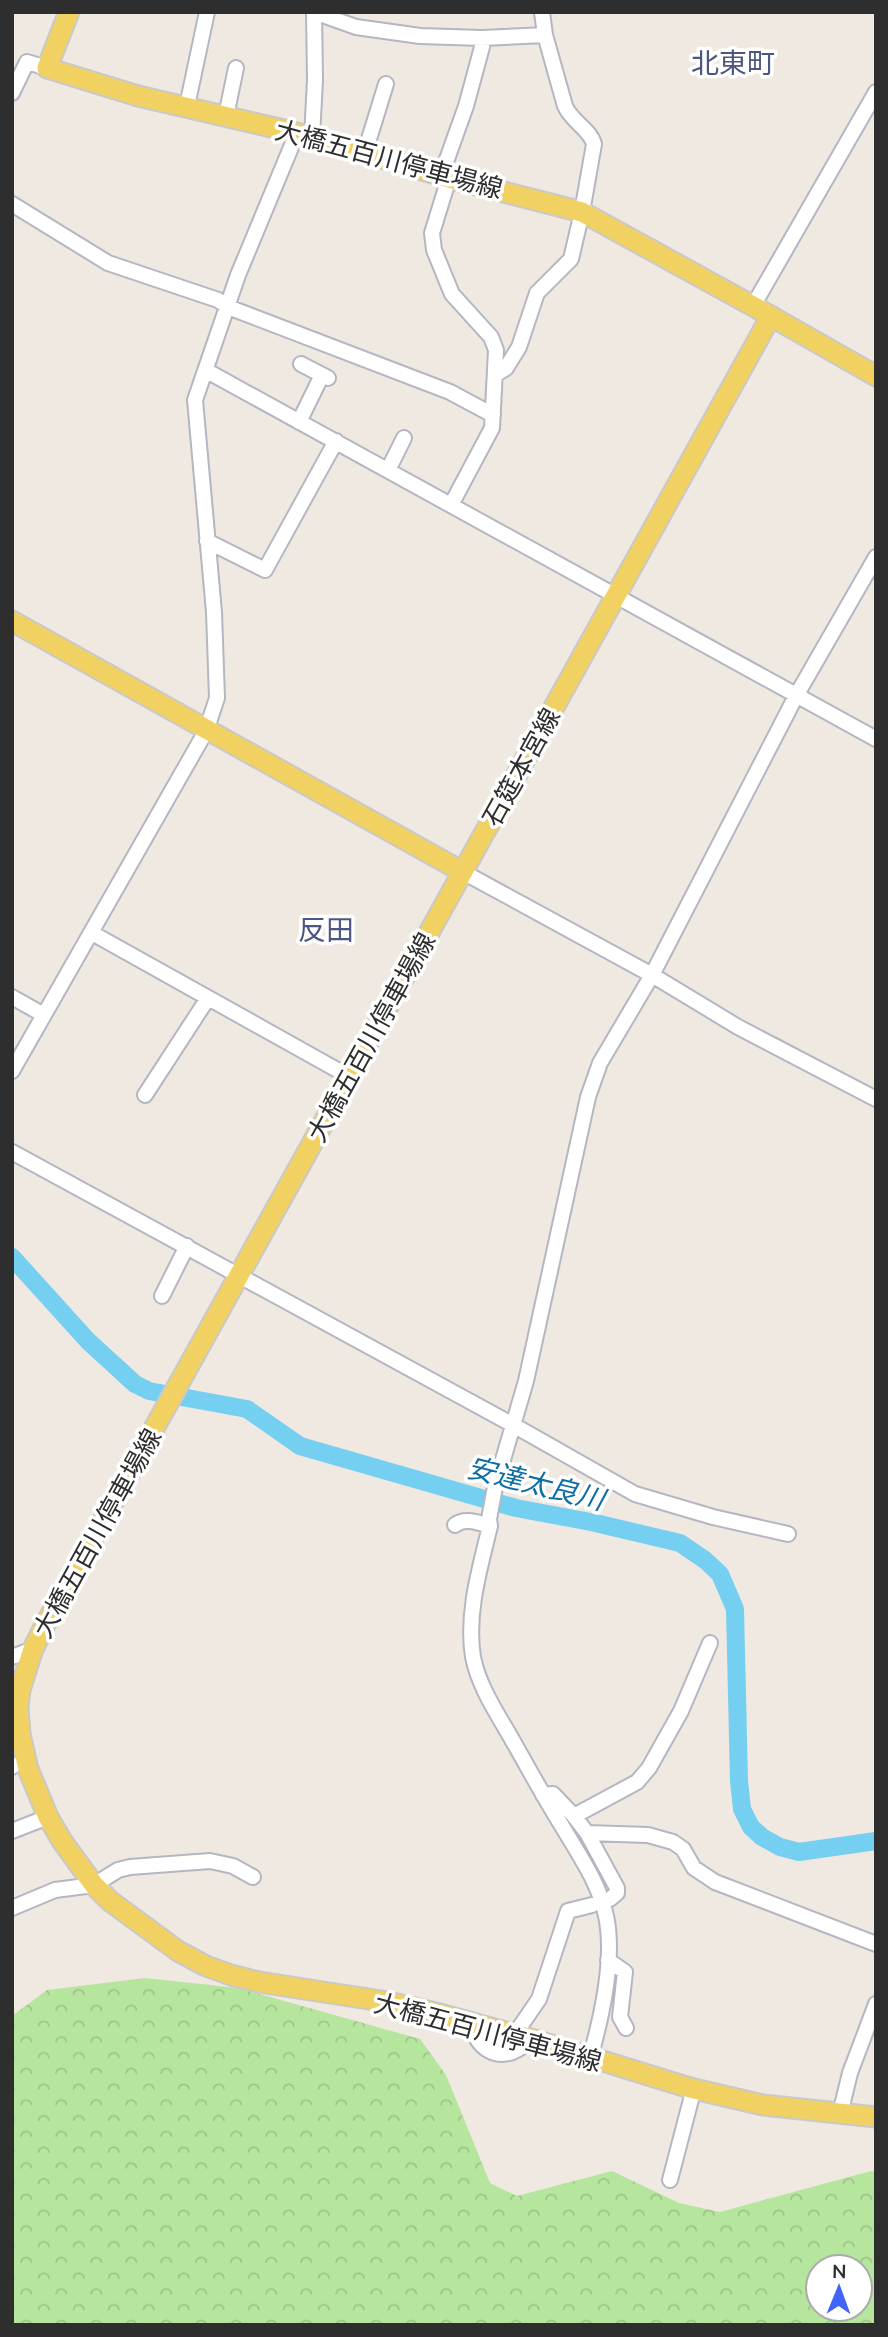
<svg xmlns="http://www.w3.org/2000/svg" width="888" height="2337" viewBox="0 0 888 2337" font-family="Mulish,'Noto Sans JP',sans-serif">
	<defs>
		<pattern id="forest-crowns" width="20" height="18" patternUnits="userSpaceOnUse" patternTransform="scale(1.75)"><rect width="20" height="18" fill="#b6e59e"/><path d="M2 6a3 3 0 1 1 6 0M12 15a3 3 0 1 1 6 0" fill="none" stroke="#9dc588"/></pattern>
	</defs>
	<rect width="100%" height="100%" fill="#efe9e1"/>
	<!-- forest -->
	<path fill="url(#forest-crowns)" fill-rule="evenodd" d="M145 1978 238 1988 420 2039 446 2075 490 2183 517 2196 612 2171 679 2203 720 2212 871 2171 876 2172V2325H12V2016L47 1990ZM818 2267H860V2309H818Z"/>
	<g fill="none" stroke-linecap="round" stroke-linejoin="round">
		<!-- river -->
		<path stroke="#75cff0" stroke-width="18" d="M12 1257 88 1341 135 1384 149 1391 247 1409 300 1446 516 1508 591 1522 680 1543 705 1560 720 1574 735 1609 739 1781 742 1809 751 1827 762 1837 780 1847 799 1852 876 1841"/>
		<!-- minor casing -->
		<g stroke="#b4b7c1" stroke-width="18">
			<path id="minor" d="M314 12 356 27 420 36 482 38 545 35
				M12 93 27 62 47 68
				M187 106 207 12
				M226 116 236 68
				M312 137 315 80 314 12
				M365 152 386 84
				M441 176 466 106 482 47V38
				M449 178 432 233 434 250 452 294 491 337 496 350 492 428 451 505
				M12 204 108 263 218 300 228 307 450 392 493 415
				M753 306 876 92
				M301 364 328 378
				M207 371 876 739
				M495 375 506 368 519 347 537 293 571 259 582 212 594 144C590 129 571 121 565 106L545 35 542 12
				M299 422 322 375
				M388 470 404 438
				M207 541 265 570 336 441
				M463 872 652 975 738 1027 876 1099
				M92 933 348 1076
				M12 997 44 1015
				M12 1071 206 731 217 698 214 612 195 400 238 275 297 133
				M145 1095 208 998
				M12 1152 515 1426 635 1494 713 1517 788 1534
				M162 1296 187 1246
				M455 1525C465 1517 479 1523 490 1526
				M12 1657 33 1649
				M12 1767 14 1765
				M543 1795 553 1794 574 1816 587 1833 648 1835 673 1842 683 1849 694 1868 715 1882 876 1944
				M574 1816 637 1782 649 1768 681 1711 710 1643
				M12 1831 48 1817
				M587 1833 617 1888V1893L610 1899
				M12 1908 55 1890 94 1885 118 1870 130 1867 210 1861 233 1866 253 1877
				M608 1960 625 1972 620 2017 626 2028
				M472 2022C473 2028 474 2034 477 2039 490 2060 517 2058 529 2038
				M515 2034 539 1999 568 1911 592 1905
				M590 2058C602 2016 615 1958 606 1916 599 1883 579 1855 562 1826 545 1799 530 1771 514 1743 499 1716 479 1688 473 1657 466 1613 480 1568 490 1526L489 1519 495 1487 526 1381 588 1097 600 1063 652 975 796 696 876 557
				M840 2114 850 2073 876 2004
				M670 2180 694 2088"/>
		</g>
		<!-- major casing -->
		<g stroke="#c9c9c9" stroke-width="23">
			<path id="major" d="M69 12 47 68 138 96 297 133 449 178 582 212 753 306 876 376
				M771 316 45 1625 33 1649 20 1690 18 1708 20 1734 28 1769 36 1788 48 1817 62 1841 94 1885 110 1901 178 1951 206 1966 231 1975 259 1982 388 2002 440 2014 535 2040 690 2088 763 2105 876 2117
				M12 621 463 872"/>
		</g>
		<!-- minor -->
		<use href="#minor" stroke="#fff" stroke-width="14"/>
		<!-- major -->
		<use href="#major" stroke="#f2d163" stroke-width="19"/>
	</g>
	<g text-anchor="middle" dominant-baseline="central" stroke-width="7" stroke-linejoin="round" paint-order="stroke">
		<!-- street labels -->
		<g font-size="26" fill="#2e2e2e" stroke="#fff">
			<text transform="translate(389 159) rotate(15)">大橋五百川停車場線</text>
			<text transform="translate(521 767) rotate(-61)">石筵本宮線</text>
			<text transform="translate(371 1037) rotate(-61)">大橋五百川停車場線</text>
			<text transform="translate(97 1533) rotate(-61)">大橋五百川停車場線</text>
			<text transform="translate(488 2032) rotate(15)">大橋五百川停車場線</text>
		</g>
		<!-- neighbourhood labels -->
		<g font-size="28" fill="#4d5680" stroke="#fff">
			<text x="733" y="62">北東町</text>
			<text x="326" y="929">反田</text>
		</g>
		<!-- water labels -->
		<g font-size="28" font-style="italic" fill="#0d6fa3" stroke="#fff">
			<text transform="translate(536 1483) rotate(14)">安達太良川</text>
		</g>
	</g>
	<!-- border -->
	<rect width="888" height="2337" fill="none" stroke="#2e2e2e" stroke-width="28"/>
	<!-- north arrow -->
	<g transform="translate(839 2288) rotate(1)"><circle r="33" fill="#ffffff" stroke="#ababab" stroke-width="2"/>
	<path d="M0-5L12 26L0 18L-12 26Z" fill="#4264fb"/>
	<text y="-10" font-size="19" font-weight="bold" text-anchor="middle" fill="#2e2e2e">N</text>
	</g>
</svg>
